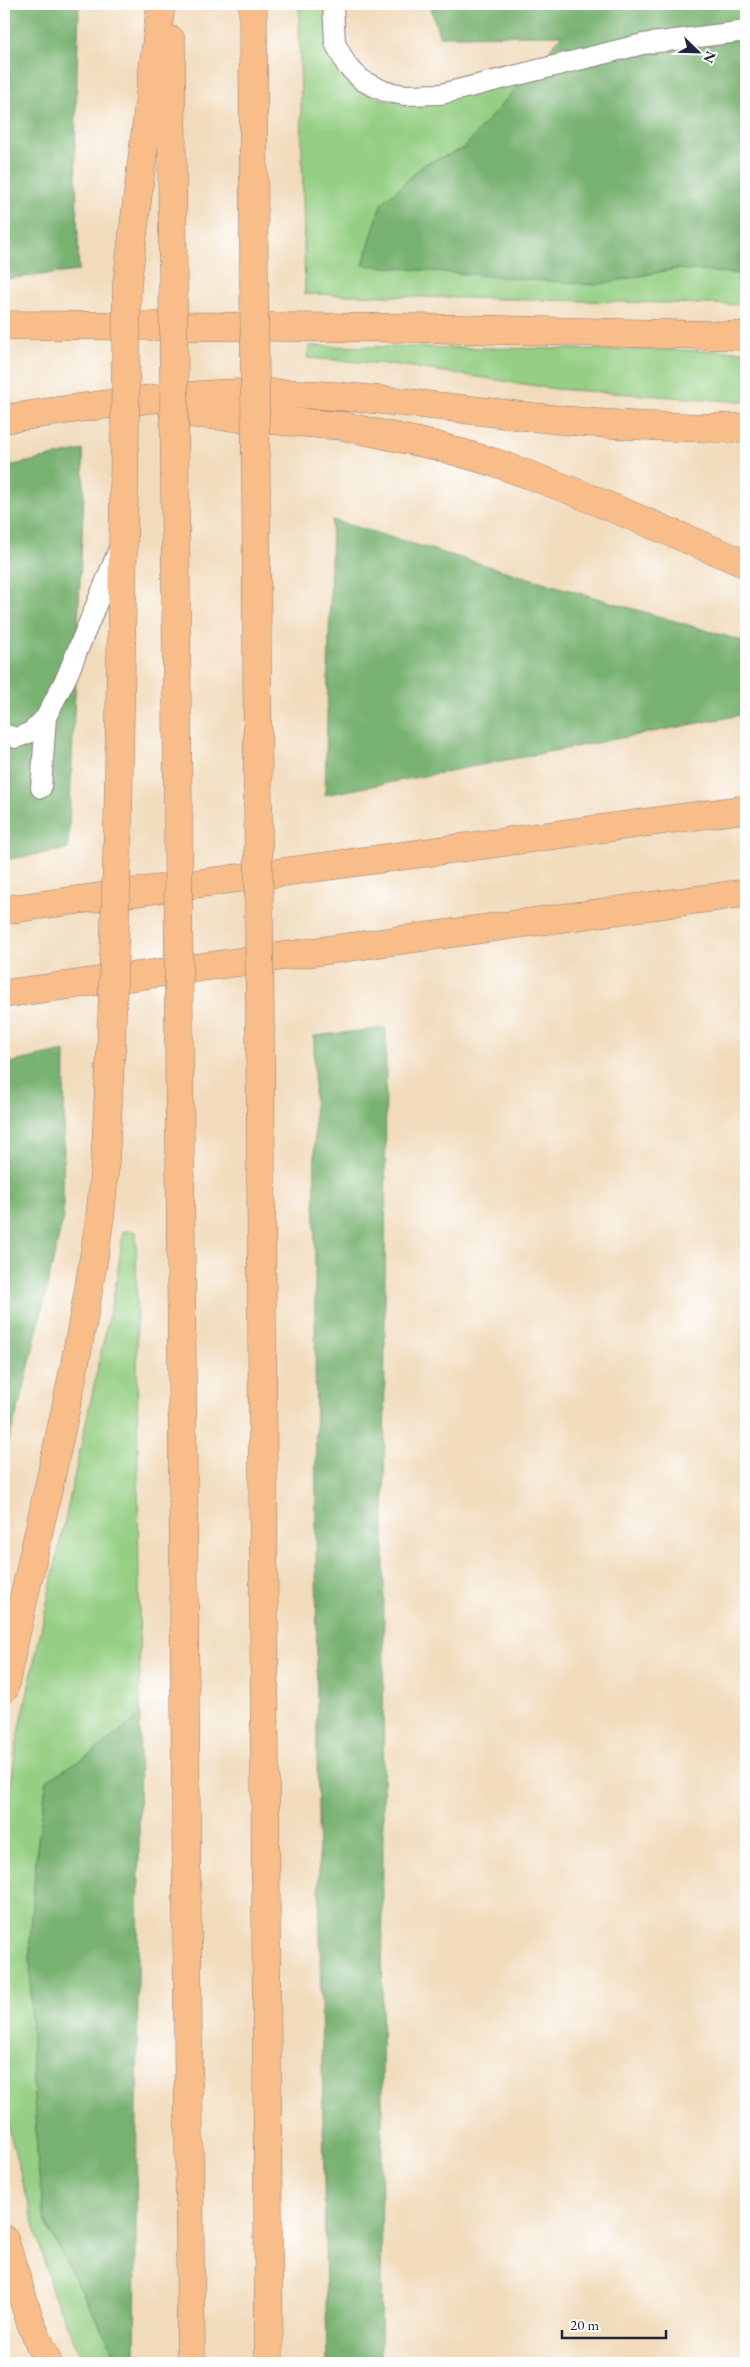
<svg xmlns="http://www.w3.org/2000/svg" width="750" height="2367" viewBox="0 0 750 2367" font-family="'EB Garamond',serif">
	<rect width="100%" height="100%" fill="#fff"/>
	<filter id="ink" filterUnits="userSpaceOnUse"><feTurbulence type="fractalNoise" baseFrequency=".02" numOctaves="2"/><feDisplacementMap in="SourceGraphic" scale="10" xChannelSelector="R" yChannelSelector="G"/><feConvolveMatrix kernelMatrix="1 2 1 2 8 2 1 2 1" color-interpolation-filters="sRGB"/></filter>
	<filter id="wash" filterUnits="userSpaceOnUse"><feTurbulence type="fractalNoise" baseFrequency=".0096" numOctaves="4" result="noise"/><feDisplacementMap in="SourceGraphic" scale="20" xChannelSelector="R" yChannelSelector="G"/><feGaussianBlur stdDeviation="1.12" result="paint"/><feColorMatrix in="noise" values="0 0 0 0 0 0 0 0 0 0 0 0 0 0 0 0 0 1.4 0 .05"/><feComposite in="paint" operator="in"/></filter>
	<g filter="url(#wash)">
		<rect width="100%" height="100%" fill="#f1dbbb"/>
		<!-- green -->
		<path fill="#95cf83" stroke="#5c785f" d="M299 4H324L339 71 354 89 386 101 523 82 463 149 425 164 594 285 675 269 746 274V305L305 294Z
			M309 346 746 351V402L556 389 399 365 307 358Z
			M123 1231 136 1232 140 1716 92 1753 47 1780 37 1848 30 1943 32 2063 38 2168 45 2222 120 2363H84L52 2291 10 2134 4 2093V1846L16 1746 117 1279Z"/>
		<!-- forest -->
		<path fill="#78b271" stroke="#4d6a56" d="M4 4H79L75 148 79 271 4 279Z
			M430 4H746V274L675 269 594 285 363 265 381 204 425 164 463 149 562 35 439 36Z
			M83 450 84 491 68 849 4 860V467Z
			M332 520 746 642V714L325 795Z
			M386 1028 381 2363H327L317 1750 314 1036Z
			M65 1051 63 1218 23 1392 4 1456V1064Z
			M140 1716 135 2363H120L45 2222 38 2168 32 2063 30 1943 37 1848 47 1780 92 1753Z"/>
	</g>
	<g filter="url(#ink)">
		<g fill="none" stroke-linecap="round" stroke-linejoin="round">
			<!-- service casing -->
			<g stroke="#8a7e7b" stroke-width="22">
				<path id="service" d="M333 4 335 43 347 66 363 81 384 91 404 95 441 94 643 44 746 31
					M4 734 16 738 31 732 46 717 67 676 119 549
					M41 788 46 717"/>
			</g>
			<!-- motorway casing -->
			<g stroke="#8a7e7b" stroke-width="29">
				<path id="motorway" d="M253 4 254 283
					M171 40 173 284
					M127 284 161 4
					M4 325 419 328 746 336
					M173 412 343 426 437 446 496 463 570 490 746 564
					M4 419C84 407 167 394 248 393 353 392 457 410 561 420 623 426 684 428 746 428
					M175 490 178 815
					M256 490 258 804
					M118 824 124 491
					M4 910 746 809
					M4 994 746 893
					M260 1029 269 2363
					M179 1041 191 2363
					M4 1689C37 1532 78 1375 100 1216 107 1161 107 1105 111 1050
					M4 2239 31 2324 48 2363"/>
			</g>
			<!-- service -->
			<use href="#service" stroke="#fff" stroke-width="20"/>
			<!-- motorway -->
			<use href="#motorway" stroke="#f8bd89" stroke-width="28"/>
			<!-- motorway-bridge casing -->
			<g stroke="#8a7e7b" stroke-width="29" stroke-linecap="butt">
				<path id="motorway-bridge" d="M254 283 256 490
					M173 284 175 490
					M124 491 127 284
					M258 804 260 1029
					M178 815 179 1041
					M111 1050 118 824"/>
			</g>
			<!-- motorway-bridge -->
			<use href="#motorway-bridge" stroke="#f8bd89" stroke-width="28"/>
		</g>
	</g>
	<!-- margin -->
	<rect width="750" height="2367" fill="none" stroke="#fff" stroke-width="20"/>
	<!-- north arrow -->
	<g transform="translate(698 52) rotate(113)" stroke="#ffffff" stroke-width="4" paint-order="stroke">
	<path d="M0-4L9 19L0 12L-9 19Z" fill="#22223b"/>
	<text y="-8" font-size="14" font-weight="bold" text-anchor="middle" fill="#22223b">N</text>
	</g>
	<!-- scale -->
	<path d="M562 2330v8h104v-8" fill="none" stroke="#22223b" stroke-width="2.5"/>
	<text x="570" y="2330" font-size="15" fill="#22223b" stroke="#ffffff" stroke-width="4" paint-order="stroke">20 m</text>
</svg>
